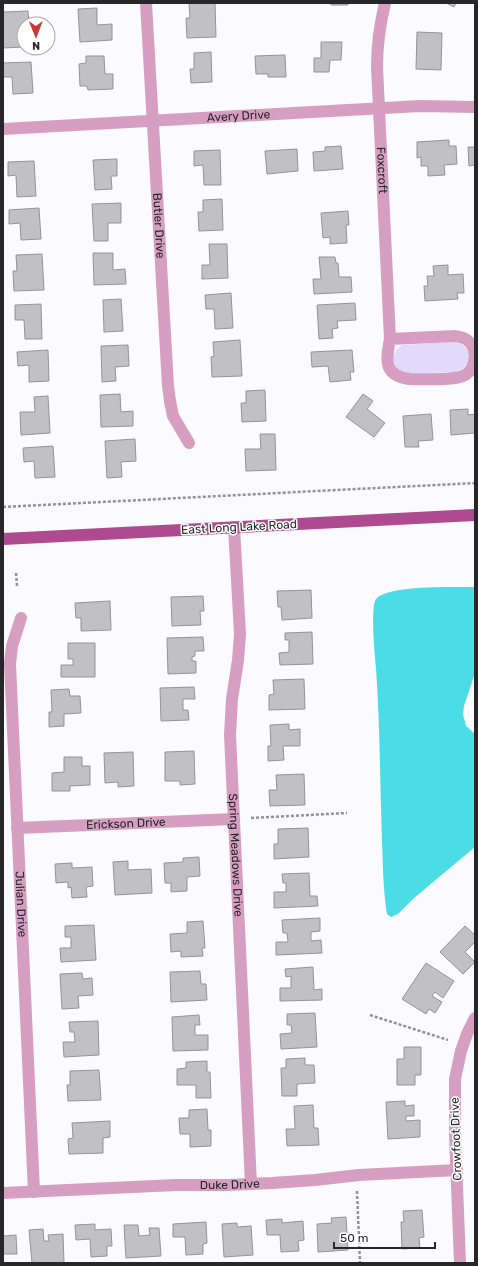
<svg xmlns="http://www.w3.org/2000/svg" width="478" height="1266" viewBox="0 0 478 1266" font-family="Rubik,sans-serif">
	<rect width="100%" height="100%" fill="#fbfafe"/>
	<!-- green -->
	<path fill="#e3d9fa" d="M452 342C473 343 475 368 454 372L406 374 397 369 393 361V358L396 350 402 345Z"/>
	<!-- water -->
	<path fill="#4bdce6" d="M462 587H475V673L464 706 463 714 466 726 475 734V847L414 898 398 914 391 917 387 914C383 890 383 865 382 841 380 784 380 726 376 668 375 656 370 608 376 599 386 586 445 587 462 587Z"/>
	<!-- building -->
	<path fill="#c1c0c5" stroke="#949397" d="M189 3H215L216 37 187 38 186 18H190Z
		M331 3H348V5H331Z
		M446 3H456L454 7Z
		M97 8V25L112 24V40L80 42 78 9Z
		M28 11 29 24H24V47L3 48V12Z
		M417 32 442 33 441 70 416 69Z
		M321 42H342L341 60H330L329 72H314V58H321Z
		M211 52 212 82 191 83 190 69H194V53Z
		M285 55 286 77H268V74H256L255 56Z
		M86 56H104L105 74H113V89L88 90 87 86H80L79 64 86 63Z
		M31 62 33 93 13 94 12 77H3V63Z
		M449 140V146H456L457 164 444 165 445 175 428 176V166H421V157L417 158V142Z
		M341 146 343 169 314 171 313 152 325 151V147Z
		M468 147H475V165L469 166Z
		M297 149 298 171 267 174 265 151Z
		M220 150 221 185H204L203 165 194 166V151Z
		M117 159V176H111L112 189 95 190 93 160Z
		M34 161 36 196 17 197 16 175 8 176V162Z
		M222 199 223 230 199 231 198 212H203V200Z
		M121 203V223H108V241H94L92 204Z
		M39 208 41 239 21 240 20 223 9 224V210Z
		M348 211 349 225H346L347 243 330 244V237L323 238 321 213Z
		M209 244H227L228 278 202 279V265H210Z
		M93 253H113V270L125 269 126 284 94 285Z
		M42 254 44 290 14 291 13 271H17L16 255Z
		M319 257H335L336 263H338L339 277H351L352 292 314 294 313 279H321Z
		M448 265V275L463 274 464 293H457L458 299 425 301 424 286H428L427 276H434L433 266Z
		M231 293 233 328 215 329 214 309H206L205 295Z
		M121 299 123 331 104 332 103 300Z
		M355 303 356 320 337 321 338 328 332 329 333 338 319 339 317 305Z
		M41 304 42 339H25L24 320H15V305Z
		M240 340 242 376 212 377 211 357 214 356 213 342Z
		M128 345 129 366 115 367 116 381 102 382 101 346Z
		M48 350 49 381 29 382V365L18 366 17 352Z
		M352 350 354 372H350L351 380 330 382 328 366 312 367 311 352Z
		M265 390 266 421 242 422 241 403H246V391Z
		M120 394 121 412 133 411V426L101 427 100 395Z
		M363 394 373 401 367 409 385 423 374 437 346 417Z
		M48 396 50 433 21 435 20 412H35L34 397Z
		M468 409V415L475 414V433L451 435 450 410Z
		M431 414 433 440 418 441 419 447H405L403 416Z
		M260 434H275L276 470 246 471 245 449H261Z
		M135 439 136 461 121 462 122 477 107 478 105 441Z
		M53 446 55 477 35 478 34 461 24 462 23 448Z
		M311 590 312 618 282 620 281 607H278L277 591Z
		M203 596 204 611H200L201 625 172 626 171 597Z
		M110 601 111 630 81 631V618H76L75 603Z
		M312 632 313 664 280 665 279 653 289 652V640H285V633Z
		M203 637 204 651H195V656L192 657V661H196V673L168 674 167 638Z
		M68 643H95V677H61V665H73V659H68Z
		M304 679 305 709 269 710V695L274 694 273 680Z
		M194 687 195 699H183V710H188L189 720 161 721 160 688Z
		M69 689 70 696H80L81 713 64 714V726L49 727V712H52L51 690Z
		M289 724V730L300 729V746H283L284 760 268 761V746H271L270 725Z
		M194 751 195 784 180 785V781H165V752Z
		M133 752 134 786 118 787V782L105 783 104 753Z
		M64 757H82V766H90V785L70 786V791H52V773L64 772Z
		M304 774 305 805 270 806 269 790H277L276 775Z
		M308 828 309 857 274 859V844H278V829Z
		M199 857 200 876 187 877V891L171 892V883H165L164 863 183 862V858Z
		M128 861V870L151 869 152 893 115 895 113 862Z
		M72 863V868L92 867 93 886 86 887 87 897 72 898 71 887 68 888V882L56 883 55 864Z
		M309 873 310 896H317L318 906 274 908V892H286V883H283L282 874Z
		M320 918V931L311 932V941L321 940 322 953 276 955V942H288L287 933H283L282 920Z
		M203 921 205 948H202L203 956 181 957V951L171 952 170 934 187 933V922Z
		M94 925 96 960 61 962 60 948H71V937H65V926Z
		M465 926 475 935V942L465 952 475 962 463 974 440 952Z
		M426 963 454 981 443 998 435 992 432 996 442 1002 435 1013 429 1009 426 1014 402 999Z
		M313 967 314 990 322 989V1000L280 1001V988H291V976L286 977 285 969Z
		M200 971 201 984H206L207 1000 171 1002 170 972Z
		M82 973 83 979 92 978 93 995 78 996 79 1008 62 1009 60 974Z
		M315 1013 317 1047 281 1049 280 1034 292 1033 291 1025H287V1014Z
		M199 1015 200 1025H195V1035H208V1050L173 1051 172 1017Z
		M98 1021 99 1055 64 1057 63 1042H75L74 1032H70L69 1022Z
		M404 1047H421V1075H415V1085H397V1059H404Z
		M305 1058V1065H314L315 1083 297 1084V1096H282L281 1068H286V1059Z
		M207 1061V1072H210L211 1098H196V1085H177V1069L186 1068V1062Z
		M99 1070 101 1100 68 1101 67 1085H70V1071Z
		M405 1101V1106L414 1105V1116H406V1121L420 1120V1137L388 1139 386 1102Z
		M313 1105 314 1128H318L319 1145 287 1146 286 1129H295L294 1106Z
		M207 1109 208 1130H211V1146L190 1147V1134H180L179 1118H189V1110Z
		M110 1121V1137L103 1138V1153L69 1154 68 1139 73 1138 72 1123Z
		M422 1210 424 1237 419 1238 420 1248 402 1249 401 1222H404L403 1211Z
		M346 1217 348 1250 318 1252 317 1224 332 1223 331 1218Z
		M282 1219V1223L303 1221 304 1240 298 1241 299 1251 281 1252 280 1235H267L266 1220Z
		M206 1222 207 1243 203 1244V1254L186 1255 185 1237H173V1224Z
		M237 1223V1227L251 1226 253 1255 224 1257 222 1224Z
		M95 1224V1230L111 1229 112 1246H107V1256L91 1257 90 1239 76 1240 75 1225Z
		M124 1225H138L139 1236 150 1235 149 1228H159L161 1256 126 1258Z
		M43 1229 44 1241H49L48 1235 63 1234 64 1263H32L29 1230Z
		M16 1235 17 1254H3V1236Z"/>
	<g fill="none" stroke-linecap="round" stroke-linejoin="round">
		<!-- path -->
		<path stroke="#929194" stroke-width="2.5" stroke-dasharray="3 2" stroke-linecap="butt" d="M3 507 475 483
			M16 573 17 586
			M251 818 347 813
			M370 1015 448 1040
			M357 1191 360 1263"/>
		<!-- minor -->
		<g stroke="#d69ec1" stroke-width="12">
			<path id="s1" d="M146 3 168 386 170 401 173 416 189 443"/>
			<path id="s2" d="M385 3C380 24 377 45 377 67L390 339"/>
			<path id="s3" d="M3 129 420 106 475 107"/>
			<path d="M455 336C459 337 463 337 467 340 478 348 477 367 465 375 455 381 422 379 409 379 383 375 386 360 390 339Z"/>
			<path id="s4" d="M234 527 240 634 238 660 232 699 230 735 251 1184"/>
			<path id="s5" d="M21 618 12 646 10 664 34 1192"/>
			<path id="s6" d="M17 828 234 819"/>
			<path id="s7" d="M3 1193 176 1185H227L272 1183 315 1180 359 1175 457 1170"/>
			<path d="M460 1263 455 1134V1079L461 1051 467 1034 475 1018"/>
		</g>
		<!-- major -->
		<path stroke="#ae4a8f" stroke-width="12" d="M3 539 475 515"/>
	</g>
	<g text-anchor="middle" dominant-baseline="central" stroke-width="3" stroke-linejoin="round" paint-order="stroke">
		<!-- street labels -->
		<g font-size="12" fill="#272729" stroke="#fff">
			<text stroke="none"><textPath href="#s3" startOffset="236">Avery Drive</textPath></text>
			<text stroke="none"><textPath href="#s2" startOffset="168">Foxcroft</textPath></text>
			<text stroke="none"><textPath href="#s1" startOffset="223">Butler Drive</textPath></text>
			<text transform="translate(239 527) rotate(-3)">East Long Lake Road</text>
			<text stroke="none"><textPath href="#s6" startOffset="109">Erickson Drive</textPath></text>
			<text stroke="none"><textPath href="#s4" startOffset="329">Spring Meadows Drive</textPath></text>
			<text stroke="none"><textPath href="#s5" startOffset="288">Julian Drive</textPath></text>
			<text transform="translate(456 1139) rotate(-92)">Crowfoot Drive</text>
			<text stroke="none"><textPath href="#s7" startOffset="227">Duke Drive</textPath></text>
		</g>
	</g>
	<!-- border -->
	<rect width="478" height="1266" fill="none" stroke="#272729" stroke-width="8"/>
	<!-- north arrow -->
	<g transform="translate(36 36) rotate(179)"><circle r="19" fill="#ffffff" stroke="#a9a9a9"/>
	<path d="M0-3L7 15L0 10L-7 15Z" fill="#c73932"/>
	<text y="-6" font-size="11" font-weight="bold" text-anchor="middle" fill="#272729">N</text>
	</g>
	<!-- scale -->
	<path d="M334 1242v6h101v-6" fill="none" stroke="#272729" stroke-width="2"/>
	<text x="340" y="1242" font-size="12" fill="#272729" stroke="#ffffff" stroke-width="3" paint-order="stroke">50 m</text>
</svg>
